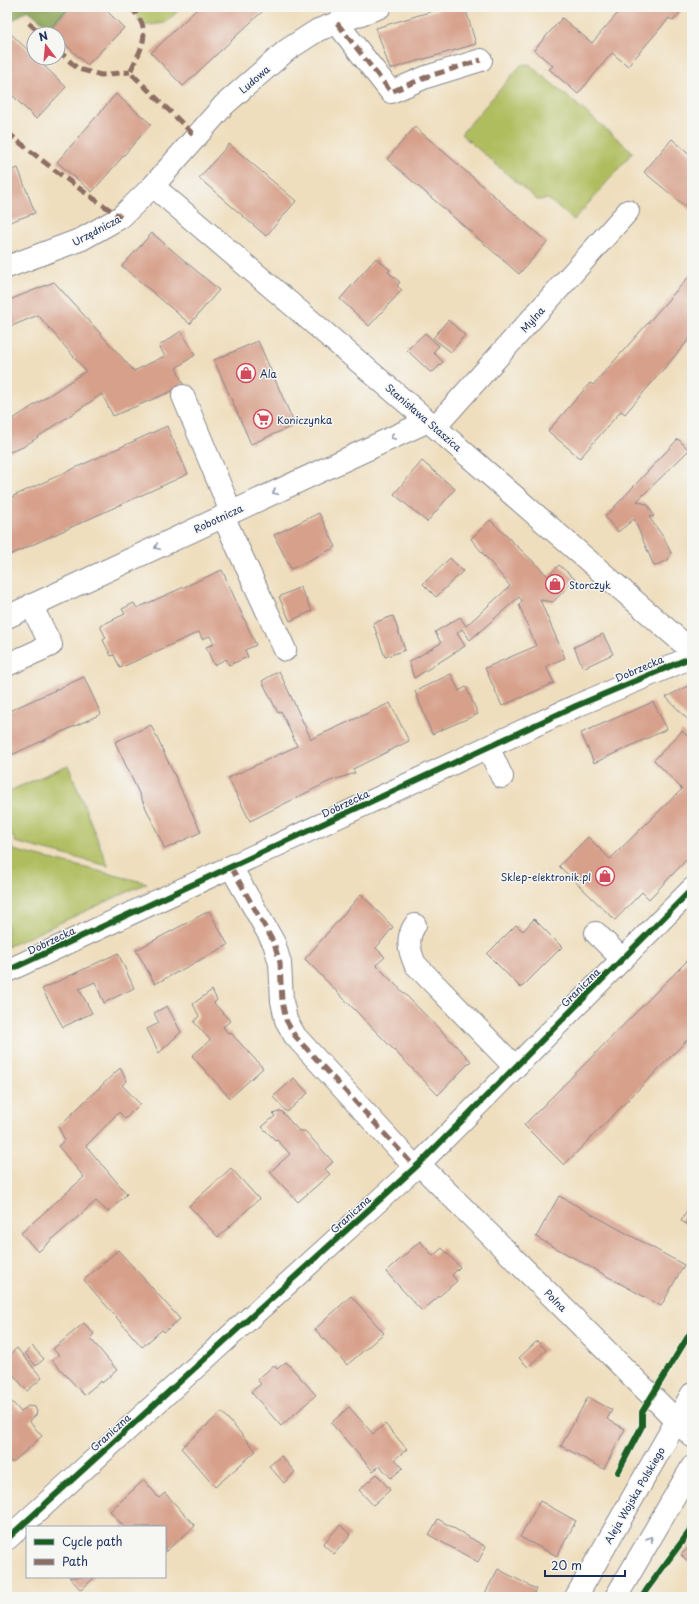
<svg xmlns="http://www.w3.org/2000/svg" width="699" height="1604" viewBox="0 0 699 1604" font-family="'Playpen Sans',sans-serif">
	<rect width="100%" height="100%" fill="#f6f6f2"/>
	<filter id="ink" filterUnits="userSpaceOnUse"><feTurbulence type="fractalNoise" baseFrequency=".025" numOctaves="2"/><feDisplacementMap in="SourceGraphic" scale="8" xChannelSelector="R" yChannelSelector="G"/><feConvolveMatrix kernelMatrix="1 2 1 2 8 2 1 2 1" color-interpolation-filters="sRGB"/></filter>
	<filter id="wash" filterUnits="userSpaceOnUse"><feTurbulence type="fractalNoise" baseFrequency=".012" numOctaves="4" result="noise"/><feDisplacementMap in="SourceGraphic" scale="16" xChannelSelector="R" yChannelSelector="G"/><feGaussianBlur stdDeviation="0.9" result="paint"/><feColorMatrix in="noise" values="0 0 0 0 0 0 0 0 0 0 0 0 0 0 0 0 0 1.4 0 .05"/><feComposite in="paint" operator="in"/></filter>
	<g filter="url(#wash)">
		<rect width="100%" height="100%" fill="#efdebd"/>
		<!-- green -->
		<path fill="#b0bd5f" stroke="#66765e" d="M130 7H182L165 23 143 26 135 12Z
			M529 64 633 152 574 220 548 199 537 200 461 134 521 65Z
			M68 765 71 772 108 866 15 842 7 823V792Z
			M7 837 13 850 147 883 7 947Z"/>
		<!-- forest -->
		<path fill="#8ca456" stroke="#546a5a" d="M7 7H71L50 28 28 10 7 24Z"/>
		<g id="blocks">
			<!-- building -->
			<path fill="#d7a08b" d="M71 7H103L124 28 87 65 58 37V34H55L50 28Z
				M199 7H267L183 86 151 53Z
				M446 7H465L476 44 390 69 376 28Z
				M623 7H685L673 21 669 18 628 66 612 53 578 94 549 69 553 66 534 50 562 18 592 43Z
				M7 30 34 56V58H36L66 87 36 119 7 90Z
				M116 94 151 124 92 192 57 162Z
				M415 127 547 242 519 274 387 159Z
				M672 139 692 156V212L644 172Z
				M229 144 296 201 266 236 199 178Z
				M18 168 35 213 7 223V172Z
				M152 233 219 290 190 324 122 266Z
				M376 258 390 270 388 272 400 282 397 286 402 290 369 326 340 299Z
				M692 273V336L625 414 621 411 580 458 548 431 590 383 593 385Z
				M54 282 134 371 165 356 159 346 181 331 195 355 176 368 184 386 113 416 102 394 23 447 7 453V412L10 421 86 371 38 315 7 328V301Z
				M448 320 465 335 451 352 433 338Z
				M425 333 439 346 433 352 443 362 434 371 430 372 407 350Z
				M258 341 295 425 251 444 214 360Z
				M167 426 188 474 10 555 7 549V499Z
				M678 439 689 450 637 501 648 505 654 516 649 517 664 538 671 553 668 560 654 566 634 519 618 532 605 517Z
				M422 461 455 489 427 522 394 494Z
				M319 513 336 547 291 569 274 535Z
				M490 520 548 576 559 565 575 579 553 602 540 600 565 658 546 666 554 683 502 706 485 668 536 646 519 605 522 601 519 597 470 640 462 629 457 633 465 646 414 678 409 662 441 643 435 632 460 617 466 626 510 586 471 539Z
				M450 558 463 571 436 597 423 584Z
				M222 570 256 645 245 650 248 657 229 665 226 659 214 665 206 647 214 644 210 636 202 639 199 632 120 668 114 655 111 656 103 640 106 638 100 626 125 614 122 609 134 603 137 608Z
				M300 587 312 611 290 621 279 597Z
				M393 616 405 650 385 657 373 623Z
				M603 634 613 654 583 668 574 647Z
				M279 671 311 739 390 703 409 741 353 769 355 773 330 781 250 821 228 778 297 746 281 711 278 713 262 681Z
				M451 674 459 691 466 687 478 714 432 734 415 691Z
				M84 677 101 714 7 757V712Z
				M688 686 692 690V724L666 697Z
				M653 702 667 729 594 763 581 733Z
				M151 725 201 832 165 849 115 742Z
				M682 731 692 741V854L649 899 642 892 615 920 559 866 588 837 610 859 682 789 654 760Z
				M361 894 393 927 376 948 385 957 376 965 471 1061 438 1095 305 959Z
				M209 911 228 945 155 984 136 950Z
				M534 919 562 947 521 988 487 954 516 925 523 931Z
				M118 953 134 988 104 1003 95 982 79 989 92 1013 63 1027 42 989Z
				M692 956V1035L564 1165 524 1125Z
				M212 990 217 1000 214 1003 230 1021 223 1027 228 1033 230 1032 263 1068 230 1098 192 1056 210 1040 194 1022 199 1016 193 1004Z
				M167 1006 181 1032 159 1053 147 1029 159 1023 154 1013Z
				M120 1068 127 1081 122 1085 140 1104 125 1119 119 1112 86 1146 127 1194 108 1212 96 1201 38 1252 21 1233 84 1177 58 1146 65 1140 58 1127Z
				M294 1078 308 1093 287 1112 273 1097Z
				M281 1111 299 1131H305L333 1162 325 1169 330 1174 298 1202 270 1172 290 1154 277 1140 276 1141 262 1127 275 1116 273 1114Z
				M231 1168 259 1199 218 1237 189 1206Z
				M559 1196 684 1265 661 1306 536 1237Z
				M692 1201V1227L681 1221Z
				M420 1241 433 1256 442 1248 460 1267 452 1275 457 1281 422 1311 386 1272Z
				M118 1250 180 1319 164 1332 162 1330 142 1347 84 1280Z
				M351 1296 384 1333 347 1365 315 1329Z
				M84 1323 94 1334 90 1338 117 1370 102 1383 101 1381 84 1395 52 1360 59 1355 53 1349Z
				M537 1341 546 1350 528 1367 519 1358Z
				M32 1346 44 1359 36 1366 25 1353Z
				M17 1348 42 1378 27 1391 7 1367V1357Z
				M286 1362 316 1395 281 1426 251 1392 261 1384 257 1380 274 1365 277 1369Z
				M588 1397 612 1410 607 1419 625 1429 604 1469 561 1446Z
				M12 1402 21 1412 28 1406 35 1407 37 1412 36 1415 29 1421 42 1436 12 1463 7 1458V1406Z
				M349 1407 373 1434 385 1424 407 1449 395 1459 403 1468 391 1478 380 1466 373 1471 331 1423Z
				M222 1412 256 1451 215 1487 181 1448Z
				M281 1456 295 1472 284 1483 269 1466Z
				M377 1474 390 1490 373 1505 359 1490Z
				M144 1480 159 1498 165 1493 195 1526 165 1552V1527H124L110 1511Z
				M540 1501 576 1521 557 1556 520 1537Z
				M438 1519 486 1547 478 1562 429 1535Z
				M340 1525 351 1535 334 1554 323 1544Z
				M692 1544V1565L681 1555Z
				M498 1569 536 1589 532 1597H483Z
				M69 1577H95L81 1590Z"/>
		</g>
	</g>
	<g filter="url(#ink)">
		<use href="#blocks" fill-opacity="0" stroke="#85868e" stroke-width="1"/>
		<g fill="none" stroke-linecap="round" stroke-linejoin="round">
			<!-- minor casing -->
			<g stroke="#85868e" stroke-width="24">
				<path id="minor" d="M337 23 391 92 426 77 481 60
					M153 186 435 427 692 651
					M7 267 82 239 121 217 153 186 224 105 287 50 318 30 380 7
					M183 396 231 512
					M435 427 628 211
					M223 516 285 650
					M7 617 428 421
					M7 665 51 645 31 605
					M488 747 502 777
					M231 867 274 943 280 963 282 1001 286 1020 295 1036 415 1167
					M415 925C406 938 409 950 415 964L515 1067
					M596 933 622 959
					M7 971 576 706 692 657
					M419 1164 692 1436
					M7 1539 419 1164 692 889"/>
			</g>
			<!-- major casing -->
			<g stroke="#85868e" stroke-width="24">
				<path id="major" d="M576 1597 692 1394
					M616 1597 692 1467"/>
			</g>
			<!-- minor -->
			<use href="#minor" stroke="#fff" stroke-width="22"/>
			<!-- major -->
			<use href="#major" stroke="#fff" stroke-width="22"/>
			<!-- quiet -->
			<path stroke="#8d6e63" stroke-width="5" stroke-dasharray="10 5" stroke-linecap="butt" d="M130 7C154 30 142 47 130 72L196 137
				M29 23 41 34
				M337 23 391 92 426 77 481 60
				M58 50 78 69 101 75 130 72
				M7 132C43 162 81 191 121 217
				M231 867 274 943 280 963 282 1001 286 1020 295 1036 415 1167"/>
			<!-- cycleway casing -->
			<g stroke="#f6f6f2" stroke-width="8">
				<path id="cycleway" d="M7 971 576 706 692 657
					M618 1472 642 1426V1412L692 1330
					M7 1539 419 1164 692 889
					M642 1597 647 1589 692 1528"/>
			</g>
			<!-- cycleway -->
			<use href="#cycleway" stroke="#1b5e20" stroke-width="6"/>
		</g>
		<!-- one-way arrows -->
		<defs><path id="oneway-chevron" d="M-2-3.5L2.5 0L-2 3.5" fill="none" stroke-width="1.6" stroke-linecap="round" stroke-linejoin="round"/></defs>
		<g stroke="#8d97ae">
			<use href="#oneway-chevron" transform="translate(393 437) rotate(155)"/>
			<use href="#oneway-chevron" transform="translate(275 492) rotate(155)"/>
			<use href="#oneway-chevron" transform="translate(157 547) rotate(155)"/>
			<use href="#oneway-chevron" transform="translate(650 1539) rotate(-60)"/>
		</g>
	</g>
	<!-- icons -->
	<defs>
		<g id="shop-ring" transform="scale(1)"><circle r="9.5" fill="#f6f6f2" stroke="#d1495b" stroke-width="1.5"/><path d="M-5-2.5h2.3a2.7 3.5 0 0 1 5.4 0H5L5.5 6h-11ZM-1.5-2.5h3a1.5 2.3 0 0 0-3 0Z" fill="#d1495b"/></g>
		<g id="supermarket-ring" transform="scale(1)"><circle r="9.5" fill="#f6f6f2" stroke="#d1495b" stroke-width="1.5"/><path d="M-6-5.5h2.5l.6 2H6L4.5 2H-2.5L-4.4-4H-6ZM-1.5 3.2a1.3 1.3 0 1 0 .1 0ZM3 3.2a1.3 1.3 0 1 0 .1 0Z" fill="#d1495b"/></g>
	</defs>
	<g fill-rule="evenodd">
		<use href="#shop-ring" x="246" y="373"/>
		<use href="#supermarket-ring" x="263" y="419"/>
		<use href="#shop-ring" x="555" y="584"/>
		<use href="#shop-ring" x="605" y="876"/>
	</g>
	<g text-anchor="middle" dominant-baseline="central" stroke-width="3" stroke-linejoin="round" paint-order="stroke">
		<!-- street labels -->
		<g font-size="10" fill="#1b2f5e" stroke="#f6f6f2">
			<text transform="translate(254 79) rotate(-41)">Ludowa</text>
			<text transform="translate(96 230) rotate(-28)">Urzędnicza</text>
			<text transform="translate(532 319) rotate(-48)">Mylna</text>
			<text transform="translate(424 417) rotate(41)">Stanisława Staszica</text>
			<text transform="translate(218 518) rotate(-25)">Robotnicza</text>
			<text transform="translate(639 668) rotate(-23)">Dobrzecka</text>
			<text transform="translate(345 803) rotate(-25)">Dobrzecka</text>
			<text transform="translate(51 940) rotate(-25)">Dobrzecka</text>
			<text transform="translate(580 987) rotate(-45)">Graniczna</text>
			<text transform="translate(350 1214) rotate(-42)">Graniczna</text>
			<text transform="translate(556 1300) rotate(45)">Polna</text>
			<text transform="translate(110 1432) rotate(-42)">Graniczna</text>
			<text transform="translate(634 1495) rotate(-60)">Aleja Wojska Polskiego</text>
		</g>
		<!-- poi labels -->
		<g font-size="10" fill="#1b2f5e" stroke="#f6f6f2" text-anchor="start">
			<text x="260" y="373">Ala</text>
			<text x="277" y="419">Koniczynka</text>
			<text x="569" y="584">Storczyk</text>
			<text x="591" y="876" text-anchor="end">Sklep-elektronik.pl</text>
		</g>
	</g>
	<!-- margin -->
	<rect width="699" height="1604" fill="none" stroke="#f6f6f2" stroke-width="24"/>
	<!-- legend -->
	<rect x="26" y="1526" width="140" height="52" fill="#f6f6f2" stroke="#9ea6b7"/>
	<rect x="34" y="1539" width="20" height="6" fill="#1b5e20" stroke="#9ea6b7"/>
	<text x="62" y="1546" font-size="12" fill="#1b2f5e">Cycle path</text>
	<rect x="34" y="1559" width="20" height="6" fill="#8d6e63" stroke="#9ea6b7"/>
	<text x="62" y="1566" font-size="12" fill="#1b2f5e">Path</text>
	<!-- north arrow -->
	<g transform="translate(46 46) rotate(344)"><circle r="19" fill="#f6f6f2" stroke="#9ea6b7"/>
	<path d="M0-3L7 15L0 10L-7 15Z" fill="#d1495b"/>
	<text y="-6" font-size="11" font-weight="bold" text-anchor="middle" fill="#1b2f5e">N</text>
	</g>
	<!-- scale -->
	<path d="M545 1570v6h80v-6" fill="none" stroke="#1b2f5e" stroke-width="2"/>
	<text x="551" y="1570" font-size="12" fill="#1b2f5e" stroke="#f6f6f2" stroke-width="3" paint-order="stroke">20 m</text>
</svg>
